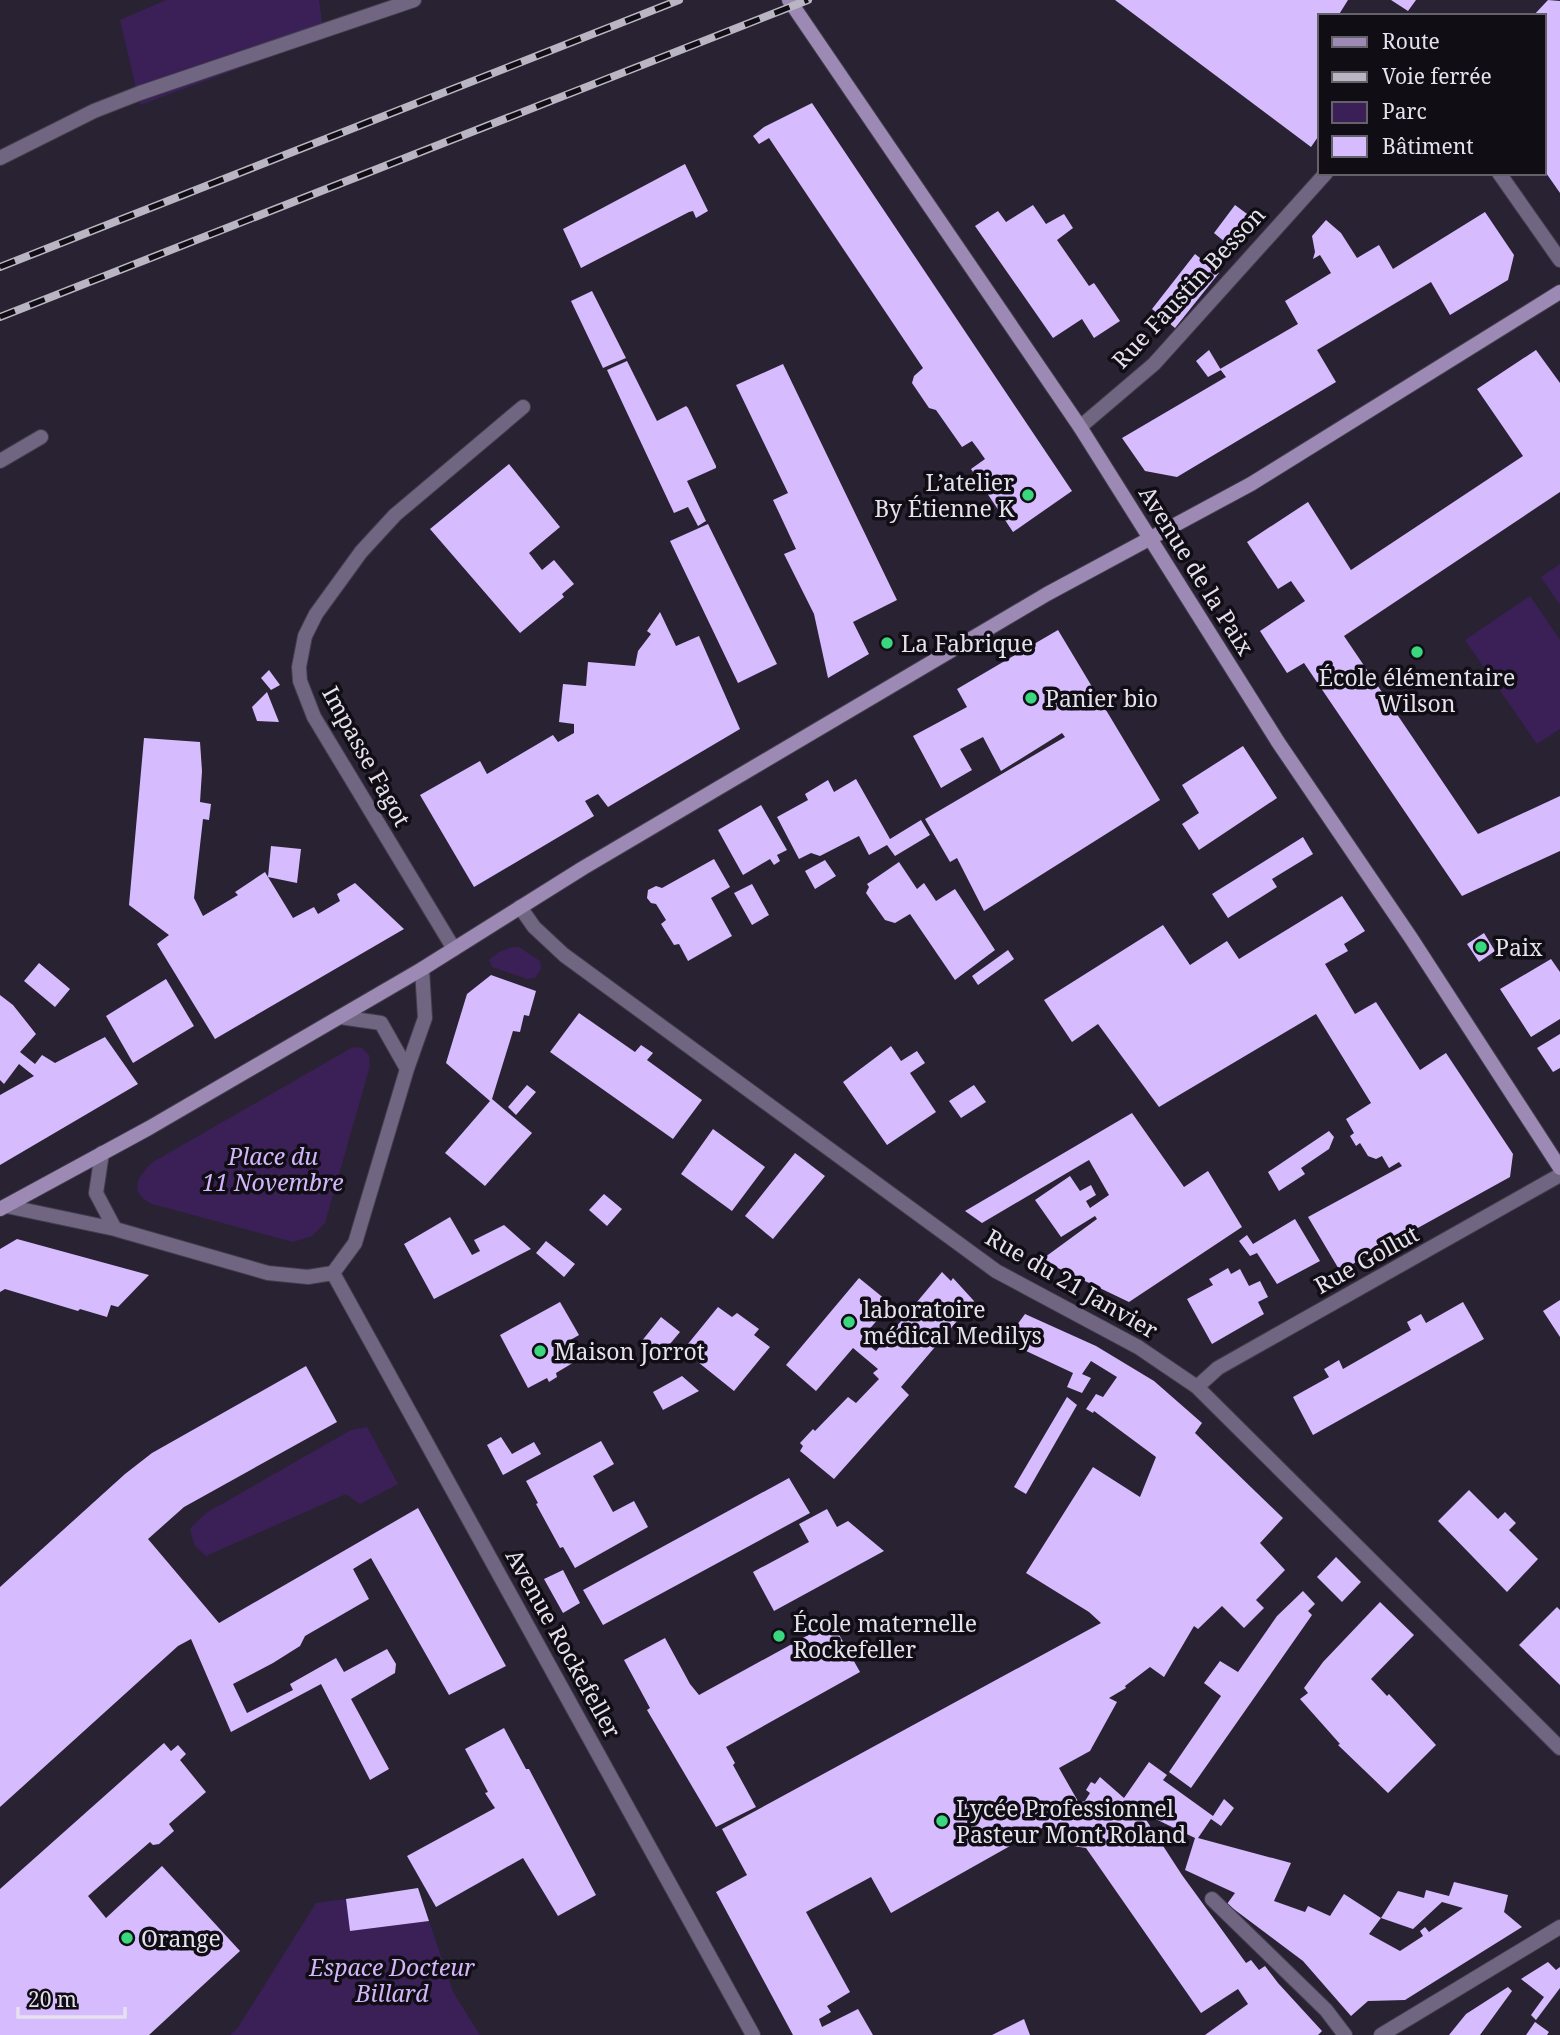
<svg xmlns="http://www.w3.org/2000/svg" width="1560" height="2035" viewBox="0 0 1560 2035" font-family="'Noto Serif',serif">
	<rect width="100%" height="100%" fill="#292233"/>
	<!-- green -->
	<path fill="#3a2057" d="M166 0H319L324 37 140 105 120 20Z
		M1560 564V605L1541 577Z
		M1530 596 1560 640V729L1537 744 1465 640Z
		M512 947H519L540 961 541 969 535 978 527 979 492 967 489 960 499 952Z
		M353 1047 362 1048 369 1055 370 1066 325 1223 312 1236 293 1242 152 1204C128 1192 137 1177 153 1162Z
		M367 1427 398 1484 360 1504 346 1494 206 1556 195 1546 190 1529 206 1513 351 1430Z
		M346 1899 350 1931 429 1921 453 1992 480 2035H230L237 2029 316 1903Z"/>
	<!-- building -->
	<path fill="#d7bbff" d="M1115 0H1348L1338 16H1320V134L1311 147Z
		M1391 0H1416L1408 11Z
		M1548 0 1560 1V193L1544 170V16H1533Z
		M812 103 1072 491 1013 532 971 469 985 459 978 449 972 441 962 447 936 410 929 408 912 383 914 376 923 368 769 138 759 144 753 136 764 127Z
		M685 164 708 211 696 218 693 211 689 212 581 268 563 229Z
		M1033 205 1046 224 1064 214 1073 228 1057 240 1089 286 1094 283 1120 321 1094 338 1082 319 1053 338 975 226 998 211 1006 222Z
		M1235 205 1258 222 1236 251 1214 233Z
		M1485 212 1514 255 1508 280 1450 315 1431 282 1317 350 1336 382 1177 477 1145 471 1122 438 1226 377 1220 369 1298 324 1285 301 1331 273 1320 255 1313 259 1315 252 1312 236 1326 220 1341 233 1357 258 1379 245 1393 269Z
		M1195 254 1219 273 1175 328 1152 309Z
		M592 291 626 358 603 368 571 301Z
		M1209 350 1221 370 1208 377 1196 361Z
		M1536 350 1560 383V492L1344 636 1478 834 1560 796V851L1462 896 1304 663 1287 673 1260 631 1305 601 1291 581 1278 589 1247 542 1308 502 1351 570 1523 456 1477 389Z
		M627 361 657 421 686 406 688 408 716 466V468L687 481 706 521 698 526 688 507 674 513 607 370Z
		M783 364 897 600 853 622 869 654 828 678 814 614 784 554 796 549 773 500 788 493 736 385Z
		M509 464 560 527 529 553 542 570 554 560 574 584 562 594 564 597 520 633 430 529Z
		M708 524 777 664 738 683 670 541Z
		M660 612 676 646 699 636 740 729 608 807 598 794 585 801 594 816 474 887 420 795 480 761 487 774 553 735 558 742 574 733V724L559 722 563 684 586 686 588 662 635 666 638 651 651 634 647 631Z
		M1058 630 1160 800 984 911 957 858 950 862 925 819 1065 737 1062 733 1001 771 983 737 960 749 972 770 941 788 913 736 967 707 957 689Z
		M269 670 280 685 271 690 261 678Z
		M267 692 279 722 257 721 252 707Z
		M144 738 200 742 202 771 200 802 211 804 209 820 203 819 194 898 203 916 238 895 235 892 265 872 268 877 271 846 301 849 297 883 268 877 293 918 314 907 318 914 340 901 337 894 355 883 404 929 215 1039 157 944 169 935 129 905Z
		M1243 746 1277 798 1199 850 1182 824 1199 813 1182 785Z
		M856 779 890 839 921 820 930 835 895 856 887 845 869 855 859 836 820 856 811 853 799 859 777 817 808 800 805 794 828 780 834 792Z
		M761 805 787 850 777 855 780 861 774 865 770 859 743 875 718 830Z
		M1303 837 1313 854 1272 879 1277 887 1228 918 1212 894Z
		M714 859 730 887 711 898 732 936 688 961 679 944 674 945 661 924 666 920 656 904 651 903 647 898 648 890 656 886 662 888Z
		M825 860 836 876 815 889 805 871Z
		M899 862 917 889 924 883 936 901 955 889 995 950 955 980 910 914 895 923 885 920 866 893 869 887 867 884Z
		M752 884 769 915 752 925 734 893Z
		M1342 896 1365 931 1344 944 1348 951 1325 964 1355 1014 1376 1002 1420 1070 1446 1053 1513 1154 1510 1177 1340 1271 1308 1217 1402 1166 1399 1162 1389 1168 1382 1156 1376 1159 1368 1156 1360 1143 1356 1146 1350 1136 1354 1133 1346 1119 1371 1103 1316 1014 1159 1107 1098 1024 1072 1042 1044 1000 1163 925 1190 965 1227 941 1239 959Z
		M1484 933 1495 951 1479 962 1467 944Z
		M1008 950 1014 959 978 985 972 976Z
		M1551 959 1560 972V1019L1531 1037 1500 989Z
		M39 963 70 989 55 1007 24 981Z
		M491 975 536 991 529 1016 524 1015 520 1032 513 1031 492 1099 532 1133 485 1186 445 1153 490 1101 446 1063 467 994Z
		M166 979 194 1026 133 1063 106 1016Z
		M0 995 13 1005 36 1034 20 1052 35 1064 42 1055 55 1063 105 1037 138 1084 0 1165V1095L34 1076 19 1064 4 1084 0 1080Z
		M579 1013 635 1052 641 1045 653 1053 647 1060 702 1100 673 1139 550 1052Z
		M1560 1034V1068L1553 1072 1537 1048Z
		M891 1046 901 1061 917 1051 925 1063 910 1073 936 1112 887 1145 843 1082Z
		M527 1085 536 1092 516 1115 508 1107Z
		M974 1085 986 1102 961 1118 949 1101Z
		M1132 1113 1184 1187 1208 1171 1242 1227 1129 1302 1041 1260 1097 1219 1095 1216 1061 1237 1035 1200 1070 1176 1080 1191 1091 1185 1096 1195 1086 1201 1090 1208 1109 1195 1089 1160 982 1223 965 1211Z
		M713 1129 765 1167 732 1211 681 1174Z
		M1329 1131 1334 1137 1329 1149 1301 1168 1305 1174 1279 1191 1268 1172Z
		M795 1153 825 1176 773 1239 745 1216Z
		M604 1194 622 1209 607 1226 589 1210Z
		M450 1217 472 1255 480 1251 474 1240 504 1225 531 1249 434 1299 404 1244Z
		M1295 1219 1320 1261 1277 1284 1257 1253 1250 1256 1239 1241 1247 1235 1253 1244Z
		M17 1239 149 1275 118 1307 111 1305 107 1317 80 1309 78 1311 5 1289 0 1292V1249Z
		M546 1241 575 1264 564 1277 536 1253Z
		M1228 1268 1231 1274 1240 1269 1249 1286 1260 1281 1268 1297 1258 1302 1264 1314 1212 1344 1187 1299 1213 1285 1209 1279Z
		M942 1272 951 1281 953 1278 974 1301 901 1387 909 1395 834 1479 800 1451 803 1446 800 1443 813 1429 815 1431 848 1397 856 1403 879 1379 873 1373 878 1369 853 1348 816 1391 786 1365 859 1278 891 1304 861 1339 876 1351Z
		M1560 1300V1337L1543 1311Z
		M560 1302 579 1335 567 1342 576 1361 556 1373 557 1377 549 1382 547 1378 528 1388 500 1335Z
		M1463 1302 1484 1339 1313 1435 1293 1397 1329 1377 1324 1369 1339 1360 1343 1369 1411 1330 1407 1322 1421 1314 1426 1323Z
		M718 1307 732 1317 737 1313 759 1329 754 1335 770 1347 734 1391 683 1350Z
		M1025 1314 1096 1346 1154 1381 1202 1423 1195 1433 1283 1518 1260 1543 1285 1570 1256 1600 1264 1608 1244 1628 1222 1606 1198 1629 1194 1626 1164 1677 1150 1667 1125 1686 1126 1688 1109 1698 1117 1702 1090 1751 1059 1768 1079 1803 1085 1801 1090 1793 1086 1790 1091 1782 1095 1784 1100 1777 1124 1798 1149 1762 1167 1775 1163 1780 1213 1816 1224 1799 1234 1808 1221 1826 1211 1819 1198 1838 1291 1863 1274 1901 1305 1912 1308 1906 1330 1916 1344 1894 1381 1918 1369 1934 1400 1951 1423 1936 1420 1931 1425 1927 1429 1932 1463 1908 1442 1902 1413 1929 1381 1918 1398 1891 1424 1898 1426 1890 1449 1896 1454 1882 1508 1895 1504 1912 1522 1927 1405 2000 1368 2001 1351 2016 1303 1961 1227 1904 1235 1893 1185 1870 1195 1838 1141 1812 1182 1875 1246 1963 1251 1960 1259 1970 1265 1966 1278 1983 1322 2031 1318 2035H1205L1248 2004 1238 1989 1201 2013 1086 1848 1066 1845 1051 1823 891 1913 871 1877 806 1912 850 1992 827 2006 831 2012 819 2019 822 2027 858 2009 873 2035H793L716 1892 747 1875 722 1829 1101 1623 1089 1612 1026 1573 1093 1467 1140 1497 1156 1457 1094 1411 1093 1413 1086 1409 1096 1394 1103 1397 1117 1377 1091 1361 1082 1374 1091 1378 1082 1393 1067 1387 1073 1373 1005 1341Z
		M661 1317 680 1332 659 1357 641 1342Z
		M306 1366 337 1422 184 1507 148 1539 219 1623 418 1508 506 1666 449 1695 371 1558 353 1569 369 1599 305 1636 300 1646 273 1663 233 1684 247 1713 293 1690 290 1684 336 1658 344 1672 387 1649 396 1664 395 1673 351 1699 389 1769 370 1780 321 1684 231 1732 191 1639 178 1646 0 1807V1587L125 1474 152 1453Z
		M682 1376 699 1391 663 1410 653 1392Z
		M1067 1397 1077 1405 1026 1494 1014 1487Z
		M501 1437 512 1454 534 1442 541 1454 503 1475 487 1445Z
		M601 1441 614 1464 593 1476 613 1512 634 1501 648 1527 575 1568 563 1547 560 1548 536 1504 538 1503 526 1481Z
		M789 1478 810 1513 603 1625 583 1590Z
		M1469 1490 1498 1519 1505 1512 1516 1523 1509 1530 1538 1559 1507 1592 1438 1521Z
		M827 1509 837 1527 848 1521 884 1551 774 1611 753 1572 809 1542 799 1524Z
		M1336 1557 1361 1582 1342 1602 1317 1577Z
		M563 1570 580 1603 563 1613 544 1579Z
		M1303 1591 1315 1604 1308 1611 1312 1615 1191 1788 1169 1772 1221 1696 1204 1683 1220 1661 1238 1672 1277 1616Z
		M1380 1602 1414 1635 1371 1679 1387 1696 1389 1694 1436 1745 1388 1793 1338 1745 1340 1744 1300 1699 1308 1693 1304 1688 1323 1662Z
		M1557 1607 1560 1610V1685L1519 1645Z
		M832 1622 860 1672 726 1747 735 1763 733 1765 756 1807 716 1827 647 1710 650 1708 624 1660 665 1638 690 1684 699 1695Z
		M504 1728 526 1769H529L596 1895 558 1916 523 1858 436 1907 407 1856 495 1808 485 1793 488 1792 465 1749Z
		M164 1743 171 1751 178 1745 186 1754 180 1760 206 1792 169 1824 174 1831 159 1844 153 1845 150 1842 88 1896 106 1918 162 1866 240 1951 149 2035H0V1889Z
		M418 1888 429 1921 350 1931 346 1899Z
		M1548 1962 1556 1970 1560 1967V1988L1536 2020 1531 2015 1544 1997 1521 1979Z
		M1508 1987 1512 1991 1480 2035H1449L1466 2014Z
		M1024 2019 1030 2035H992Z
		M1535 2022 1549 2032 1547 2035H1526Z"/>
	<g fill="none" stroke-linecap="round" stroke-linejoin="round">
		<!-- lane casing -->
		<g stroke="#433d4d" stroke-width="16">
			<path id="lane" d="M0 158 94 111 140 93 414 0
				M0 461 41 437
				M1212 1899 1326 2010 1345 2035"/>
		</g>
		<!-- street casing -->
		<g stroke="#433d4d" stroke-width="16">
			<path id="street" d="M1499 173 1560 260
				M1080 427 1154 364 1326 173
				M520 907 534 927 564 955 996 1271 1138 1347 1197 1387 1560 1748
				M454 949 314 717 300 681 299 667 305 636 316 614 361 552 395 515 523 407
				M340 1017 381 1023 407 1069
				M102 1153 96 1193 115 1229
				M6 1206 115 1229 268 1273 308 1277 333 1273 355 1243 407 1069 425 1018 422 969
				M333 1273 753 2035
				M1197 1387 1218 1368 1560 1175
				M1381 2035 1560 1927"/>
		</g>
		<!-- secondary casing -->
		<g stroke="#433d4d" stroke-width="16">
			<path id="secondary" d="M789 0 1080 427 1278 742 1411 938 1560 1168
				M0 1209 149 1128 422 969 583 868 1047 594 1251 484 1560 292"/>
		</g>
		<!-- lane -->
		<use href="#lane" stroke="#716681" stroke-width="14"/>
		<!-- street -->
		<use href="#street" stroke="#716681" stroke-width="14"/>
		<!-- secondary -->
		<use href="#secondary" stroke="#9c8ab5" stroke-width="14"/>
		<!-- rail casing -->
		<g stroke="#bab5c2" stroke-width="8">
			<path id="rail" d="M0 267 679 0
				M0 317 808 0"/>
		</g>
		<!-- rail -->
		<use href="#rail" stroke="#100d15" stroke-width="5" stroke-dasharray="16" stroke-linecap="butt"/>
	</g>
	<!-- markers -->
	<g fill="#3bd77e" stroke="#100d15" stroke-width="2.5">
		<circle cx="1028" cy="495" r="7"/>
		<circle cx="887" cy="643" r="7"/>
		<circle cx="1417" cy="652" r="7"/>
		<circle cx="1031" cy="698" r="7"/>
		<circle cx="1481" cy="947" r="7"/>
		<circle cx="849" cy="1322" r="7"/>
		<circle cx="540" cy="1351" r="7"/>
		<circle cx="779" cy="1636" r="7"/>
		<circle cx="942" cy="1821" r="7"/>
		<circle cx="127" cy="1938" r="7"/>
	</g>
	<g text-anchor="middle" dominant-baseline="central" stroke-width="7" stroke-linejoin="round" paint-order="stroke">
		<!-- street labels -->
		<g font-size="23" fill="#e5e1ed" stroke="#100d15">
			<text transform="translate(1188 287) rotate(-47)">Rue Faustin Besson</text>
			<text transform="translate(1197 570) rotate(58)">Avenue de la Paix</text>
			<text transform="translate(367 756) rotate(61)">Impasse Fagot</text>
			<text transform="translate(1366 1259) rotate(-29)">Rue Gollut</text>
			<text transform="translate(1072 1283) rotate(30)">Rue du 21 Janvier</text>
			<text transform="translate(564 1643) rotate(61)">Avenue Rockefeller</text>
		</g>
		<!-- poi labels -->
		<g font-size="23" fill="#e5e1ed" stroke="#100d15" text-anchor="start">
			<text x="1014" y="482" text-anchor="end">L’atelier<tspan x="1014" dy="26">By Étienne K</tspan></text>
			<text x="901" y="643">La Fabrique</text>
			<text x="1417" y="677" text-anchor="middle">École élémentaire<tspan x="1417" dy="26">Wilson</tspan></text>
			<text x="1045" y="698">Panier bio</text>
			<text x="1495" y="947">Paix</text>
			<text x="863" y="1309">laboratoire<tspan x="863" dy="26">médical Medilys</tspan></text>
			<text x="554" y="1351">Maison Jorrot</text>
			<text x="793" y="1623">École maternelle<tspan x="793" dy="26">Rockefeller</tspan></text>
			<text x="956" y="1808">Lycée Professionnel<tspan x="956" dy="26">Pasteur Mont Roland</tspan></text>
			<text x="141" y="1938">Orange</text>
		</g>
		<!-- park labels -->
		<g font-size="23" font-style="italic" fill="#d2b5fb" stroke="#100d15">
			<text x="273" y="1156">Place du<tspan x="273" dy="26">11 Novembre</tspan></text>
			<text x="392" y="1967">Espace Docteur<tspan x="392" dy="26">Billard</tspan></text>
		</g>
	</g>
	<!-- legend -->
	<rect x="1318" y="14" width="228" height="161" fill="#100d15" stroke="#65626b" stroke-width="2"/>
	<rect x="1332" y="37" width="35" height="10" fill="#9c8ab5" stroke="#65626b" stroke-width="2"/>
	<text x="1382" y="49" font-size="21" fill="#e5e1ed">Route</text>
	<rect x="1332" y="72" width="35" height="10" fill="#bab5c2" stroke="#65626b" stroke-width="2"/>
	<text x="1382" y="84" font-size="21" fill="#e5e1ed">Voie ferrée</text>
	<rect x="1332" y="102" width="35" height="21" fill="#3a2057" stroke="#65626b" stroke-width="2"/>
	<text x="1382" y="119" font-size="21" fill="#e5e1ed">Parc</text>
	<rect x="1332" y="136" width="35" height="21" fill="#d7bbff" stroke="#65626b" stroke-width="2"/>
	<text x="1382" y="154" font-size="21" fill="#e5e1ed">Bâtiment</text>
	<!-- scale -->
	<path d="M18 2007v10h107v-10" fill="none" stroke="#e5e1ed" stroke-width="3.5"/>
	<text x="28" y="2007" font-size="21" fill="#e5e1ed" stroke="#100d15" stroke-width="5" paint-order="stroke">20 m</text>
</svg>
